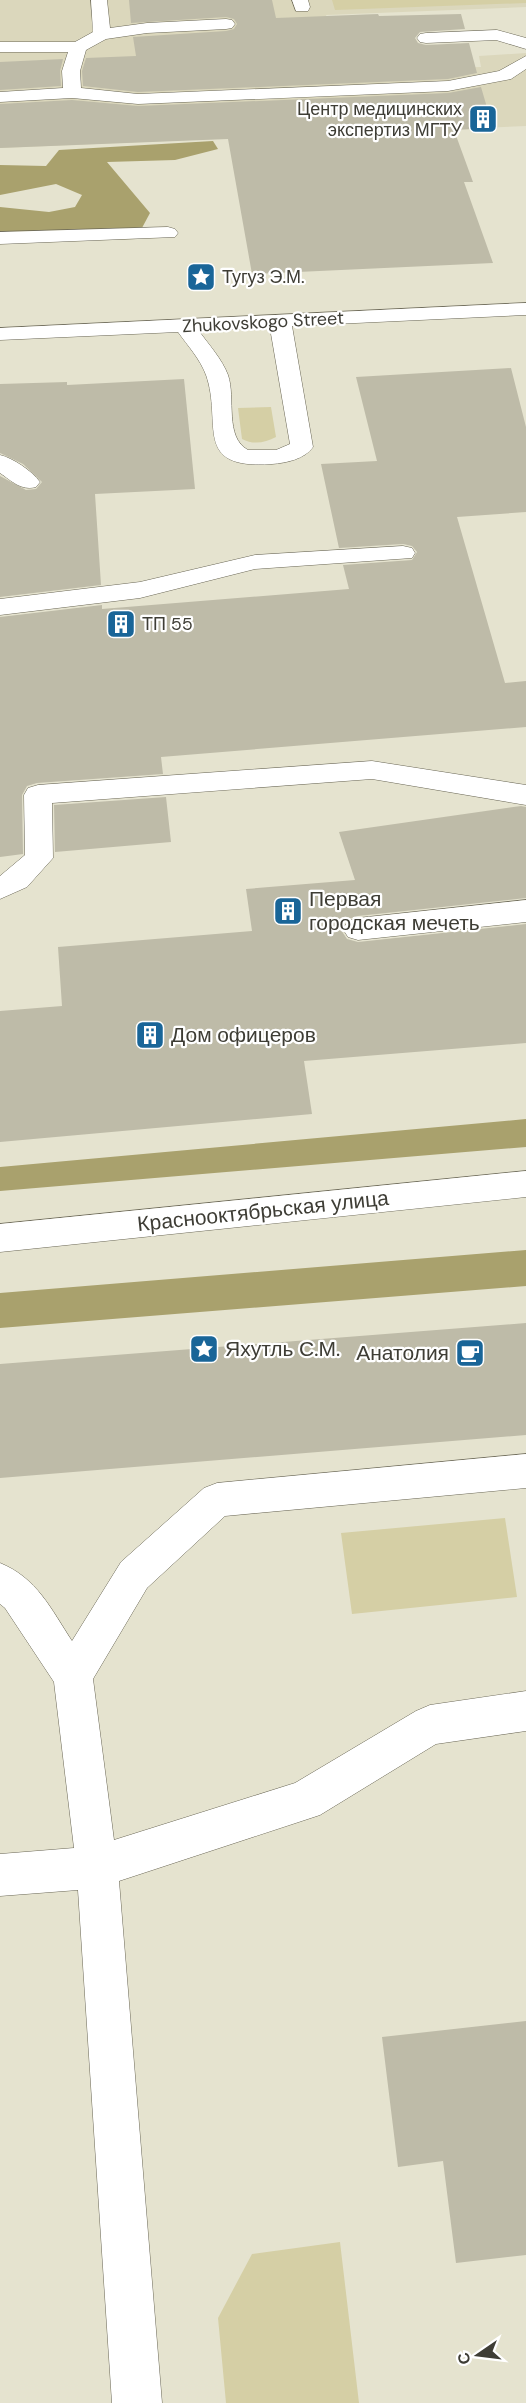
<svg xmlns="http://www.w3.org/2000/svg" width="526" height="2403" viewBox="0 0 526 2403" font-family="'DM Sans',sans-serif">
	<rect width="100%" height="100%" fill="#e5e3cf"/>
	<!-- built -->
	<path fill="#dbd7bc" d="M0 0H526V7L326 15 343 77 397 69 481 67 479 56 526 53V126L0 148Z"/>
	<!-- green -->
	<path fill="#d5cfa5" d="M332 0H526V3L335 10Z
		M271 407 276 437C265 443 253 445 242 439L238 408Z
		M505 1518 517 1597 352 1614 341 1533Z
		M340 2242 359 2403H226L218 2318 252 2254Z"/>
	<!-- forest -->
	<path fill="#a9a16d" d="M213 141 218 149 175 160 107 162 150 213 136 239 32 241 0 231V207L49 212 75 207 82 195 56 184 0 195V165L46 166 59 150Z
		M526 1119V1147L0 1191V1167Z
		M526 1250V1286L0 1328V1293Z"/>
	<!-- building -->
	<path fill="#bebba8" d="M129 0H272L276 18 378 14 379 16 461 14 465 29 420 32 415 38 418 43 426 45 469 43 477 73 448 79 138 92 83 86 82 71 86 58 136 56 133 37 226 31 234 29 237 24 234 19 226 17 131 23Z
		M63 59 60 71 61 86 0 90V62Z
		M481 87 493 128 454 130 473 182H464L493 263 252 274 228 139 0 148V104L72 100 138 106 448 93Z
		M511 368 526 427V512L457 517 505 683 526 681V727L161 757 163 774 37 783 27 786 22 795 23 854 0 857V617L102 605V609L349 589 343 565 412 560 417 552 412 546 403 544 339 548 321 464 377 461 356 377Z
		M184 379 195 489 95 494 101 585 0 597V476L26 490 36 489 42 482 23 464 0 453V384L67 382V385Z
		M166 797 171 842 55 852 54 805Z
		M521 806 526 807V898L358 916 346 920 341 930 347 939 358 942 526 924V1043L304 1061 312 1114 0 1142V1011L62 1006 58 947 252 931 246 889 355 880 339 832Z
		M526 1323V1435L0 1478V1364Z
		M526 2021V2255L456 2263 443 2161 398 2167 382 2037Z"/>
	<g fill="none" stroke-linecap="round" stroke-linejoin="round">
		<!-- minor casing -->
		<g stroke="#6a6756" stroke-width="1">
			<path id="minor" d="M91 0H107L110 28 147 23 226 19 232 20 235 24 232 28 226 29 147 33 106 39 86 50 80 71 81 88 138 94 448 81 499 71 526 56V69L511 79 448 91 138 104 72 98 0 102V92L63 88 62 71 68 52H0V42H75L93 32Z
				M292 0H308L310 7 308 11H296Z
				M497 30 526 38V49L496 40 426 43 420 42 417 38 420 34 426 33Z
				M168 227 175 229 178 233 175 237 0 244V232Z
				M526 303V315L292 326 313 447C305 459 286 463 272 464 191 470 223 423 206 375 200 359 188 346 178 332L0 340V328ZM270 328 290 444 276 450H248C224 437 236 398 228 375 222 359 209 345 199 331Z
				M0 455C13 458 32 471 40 482L36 487C21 491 12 481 0 473Z
				M403 546 412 548 415 553 412 558 255 569 140 598 0 615V599L140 582 255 555Z
				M372 761 526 785V805L372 779 52 803 53 858 27 887 0 899V876L25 855 24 795 28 788 38 785Z
				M526 900V922L358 940 348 937 343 929 348 921 358 918Z
				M526 1171V1197L0 1252V1224Z
				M526 1454V1488L225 1516 147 1588 93 1679 114 1840 295 1783 416 1711 430 1705 526 1691V1731L436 1744 320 1815 119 1881 162 2403H112L78 1890 0 1896V1854L74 1848 54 1682 5 1608 0 1604V1563C37 1578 51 1609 72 1641L121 1562 204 1488 217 1483Z"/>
		</g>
		<!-- minor -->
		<use href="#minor" fill="#fff" fill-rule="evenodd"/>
	</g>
	<!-- icons -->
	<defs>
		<g id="building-square" transform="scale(1.5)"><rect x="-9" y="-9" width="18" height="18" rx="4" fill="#196598" stroke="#fff"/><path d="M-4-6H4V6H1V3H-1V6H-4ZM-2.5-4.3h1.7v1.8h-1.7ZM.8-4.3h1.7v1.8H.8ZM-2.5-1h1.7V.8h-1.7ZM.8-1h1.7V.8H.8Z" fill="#fff"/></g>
		<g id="sight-square" transform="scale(1.5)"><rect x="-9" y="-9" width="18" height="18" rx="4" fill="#196598" stroke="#fff"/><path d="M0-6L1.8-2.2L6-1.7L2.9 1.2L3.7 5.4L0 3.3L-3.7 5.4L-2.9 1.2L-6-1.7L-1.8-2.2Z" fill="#fff"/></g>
		<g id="cafe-square" transform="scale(1.5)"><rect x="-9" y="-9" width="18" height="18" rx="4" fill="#196598" stroke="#fff"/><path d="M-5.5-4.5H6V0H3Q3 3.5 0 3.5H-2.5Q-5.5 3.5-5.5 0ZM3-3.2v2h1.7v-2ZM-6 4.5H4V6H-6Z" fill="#fff"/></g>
	</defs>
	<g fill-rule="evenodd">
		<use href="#building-square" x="483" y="119"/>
		<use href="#sight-square" x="201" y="277"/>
		<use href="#building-square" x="121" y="624"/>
		<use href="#building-square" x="288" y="911"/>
		<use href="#building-square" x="150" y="1035"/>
		<use href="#sight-square" x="204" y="1349"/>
		<use href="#cafe-square" x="470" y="1353"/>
	</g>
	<g text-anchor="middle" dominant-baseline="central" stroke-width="4.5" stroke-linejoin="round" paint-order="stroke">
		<!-- far-poi labels -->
		<g font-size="18" fill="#3e3d35" stroke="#fff" text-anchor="start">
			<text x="462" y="109" text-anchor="end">Центр медицинских<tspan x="462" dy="21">экспертиз МГТУ</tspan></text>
			<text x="222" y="277">Тугуз Э.М.</text>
			<text x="142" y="624">ТП 55</text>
		</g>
		<!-- far-street labels -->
		<g font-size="18" fill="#3e3d35" stroke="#fff">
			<text transform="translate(263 322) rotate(-3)">Zhukovskogo Street</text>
		</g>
		<!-- poi labels -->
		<g font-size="21" fill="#3e3d35" stroke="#fff" text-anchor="start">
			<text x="309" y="899">Первая<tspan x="309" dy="24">городская мечеть</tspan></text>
			<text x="171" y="1035">Дом офицеров</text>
			<text x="225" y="1349">Яхутль С.М.</text>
			<text x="449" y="1353" text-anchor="end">Анатолия</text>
		</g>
		<!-- street labels -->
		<g font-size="21" fill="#3e3d35" stroke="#fff">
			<text transform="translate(263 1211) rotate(-6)">Краснооктябрьская улица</text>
		</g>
	</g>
	<!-- north arrow -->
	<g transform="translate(478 2355) rotate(256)" stroke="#ffffff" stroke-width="4.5" paint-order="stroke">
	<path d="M0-4.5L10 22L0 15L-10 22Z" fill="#3e3d35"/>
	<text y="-9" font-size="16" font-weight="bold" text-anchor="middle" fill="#3e3d35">С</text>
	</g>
</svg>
